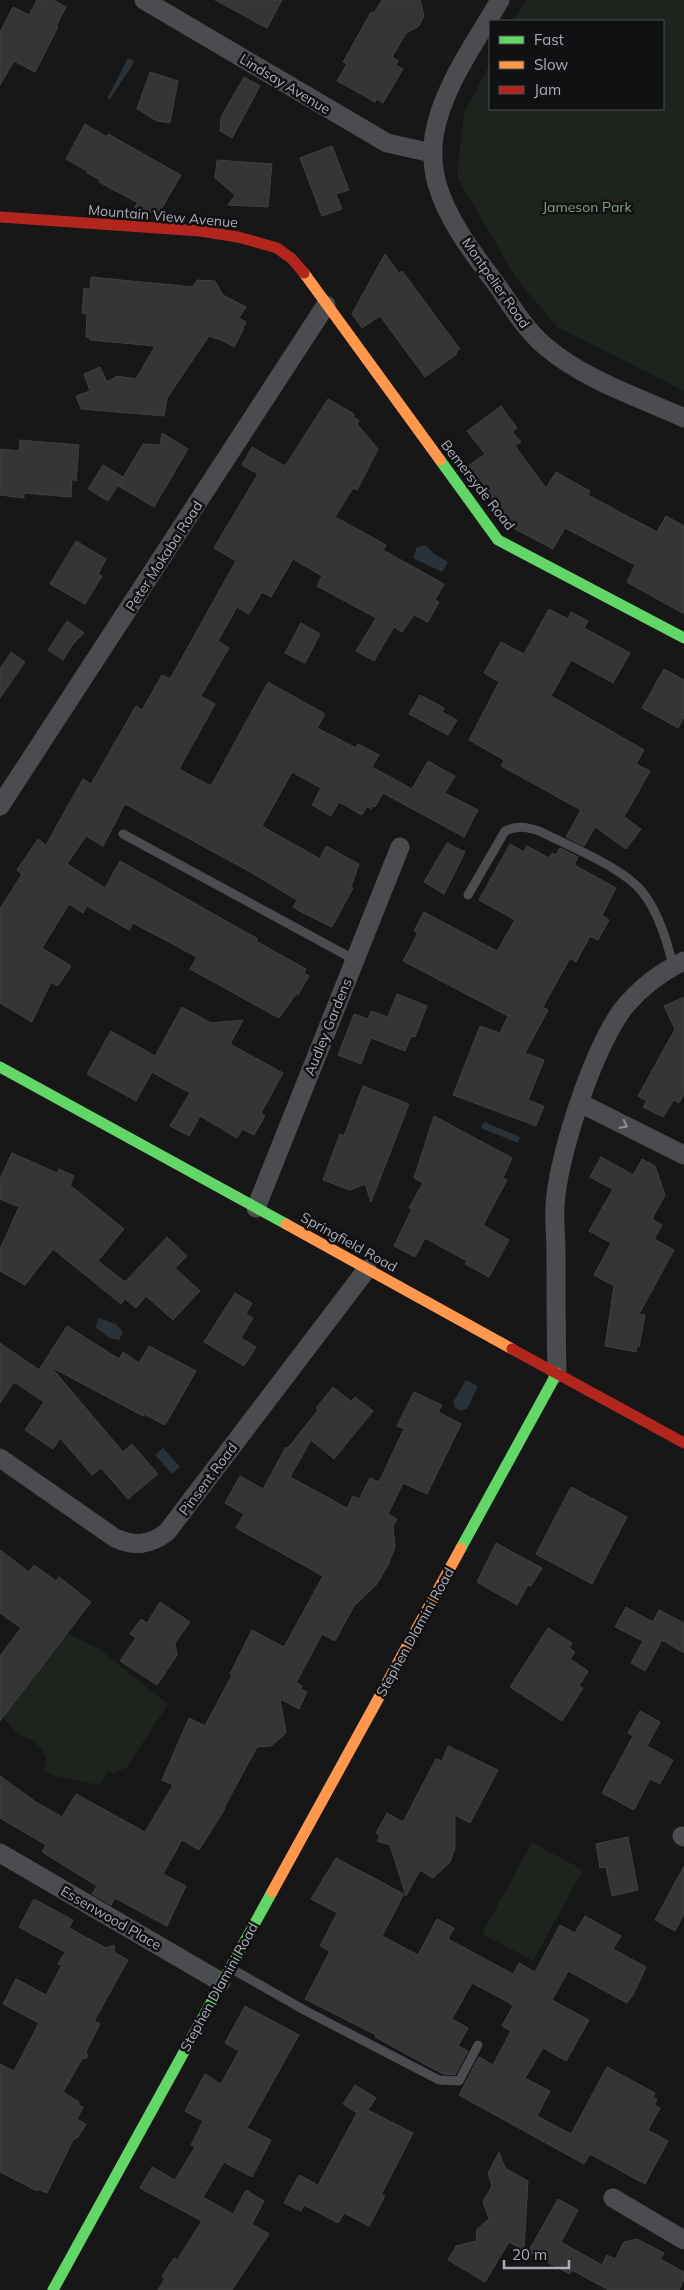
<svg xmlns="http://www.w3.org/2000/svg" width="684" height="2290" viewBox="0 0 684 2290" font-family="Mulish,sans-serif">
	<rect width="100%" height="100%" fill="#171717"/>
	<!-- green -->
	<path fill="#1d241e" d="M526 0H684V391L557 327 516 278 457 177 464 113 490 64V109H663V21H513Z
		M67 1633 99 1649 168 1704 126 1768 112 1773 107 1772 103 1781 99 1785 55 1776 44 1771 47 1760 40 1747 28 1738 18 1735 3 1717Z
		M532 1842 583 1870 533 1961 482 1934Z"/>
	<!-- water -->
	<path fill="#2a3239" d="M128 58 135 61 110 99H107Z
		M426 545 434 554 448 562 442 572 413 558 417 547Z
		M484 1122 520 1137 518 1143 481 1128Z
		M99 1318 116 1324 123 1332 119 1340 109 1338 95 1327Z
		M466 1380 478 1386 467 1409 460 1411 455 1408 453 1402Z
		M163 1448 180 1467 172 1474 155 1455Z"/>
	<!-- building -->
	<path fill="#353536" stroke="#3f4043" d="M37 0H53L66 7 56 26 58 27 35 72 14 61 0 85V32L13 7 29 15Z
		M215 0H282L267 28Z
		M382 0H420L424 16 418 27 406 33 392 57 398 61 396 65 403 69 383 103 377 99 375 102 337 81 347 64 343 62 371 12 374 13Z
		M150 72 178 81 170 123 157 121 137 109Z
		M244 77 260 86 232 138 220 131 221 117Z
		M85 124 107 137 108 134 181 175 159 213 143 212 134 207 138 203 99 182 100 180 87 173V171L66 159Z
		M332 146 349 190 336 194 342 209 322 216 300 158Z
		M217 160 272 164 268 207 228 205 235 195 215 178Z
		M385 254 399 273 402 271 460 349 456 352 457 354 425 377 380 316 362 328 352 314Z
		M91 277 193 287 197 280 215 281 223 295 246 307 239 318 246 322 243 328H244L234 347 217 338 216 339 209 336 167 398 164 416 81 409 76 396 90 391 84 374 100 367 107 382 117 376 136 379 155 346 90 340V337H86L87 314 82 313 84 288 90 289Z
		M328 399 354 414 353 417 359 420 357 424 378 449 357 490 353 488 335 517 386 545 383 550 444 584 435 600 439 602 428 622 414 615 402 632 394 627 374 661 356 651 376 618 317 586 322 576 293 559 271 597 262 592 249 614 237 607 218 641 229 648 201 696 215 704 179 769 211 786 268 682 325 714 317 728 356 748 358 744 379 755 372 767 412 789 428 761 455 776 445 793 478 810 464 837 383 793 375 807 373 806 371 809 367 806 362 815 339 802 331 816 312 805 321 788 292 772 262 826 320 859 326 846 359 864 351 887 353 888 332 927 303 913 293 907 297 900 245 869 125 804 103 846 86 836 67 864 105 888 120 861 258 939 256 941 306 969 304 973 309 976 298 995 296 994 279 1018 190 969 197 957 133 923 129 930 87 906 83 913 69 904 42 948 71 966 58 986 51 982 32 1022 0 1003V909L22 874 17 870 38 839 46 845 83 779 91 784 136 706 142 710 162 675 170 679 236 561 214 548 258 474 242 465 252 447 285 466Z
		M501 406 517 428 512 432 521 442 515 446 546 488 556 472 590 491 588 495 657 532 666 516 684 526V614L627 582 635 565 565 528 553 549 513 528 468 466 485 454 467 431Z
		M162 433 188 449 154 507 118 486 143 444 160 445Z
		M20 440 79 445 76 481 72 479 71 497 24 493V498L0 495V449L19 451Z
		M103 465 123 477 108 501 88 489Z
		M76 541 106 559 98 574 102 576 85 604 50 584Z
		M549 609 568 619 571 612 588 621 584 628 630 653 613 683 571 660 551 696 644 750 636 764 650 771 624 817 641 829 626 849 595 827 584 846 566 837 581 810 501 766 504 760 469 740 499 682 484 673 501 642 524 654Z
		M67 621 84 633 73 644 63 660 48 650Z
		M301 623 320 634 305 663 285 653Z
		M11 652 25 662 0 698V669Z
		M664 669 684 680V717L678 728 642 708Z
		M420 695 444 708 442 712 457 720 448 735 409 714Z
		M447 843 465 852 444 894 424 882Z
		M510 844 524 852 527 846 549 858 552 853 556 855 560 848 578 857 574 865 616 888 602 915 609 920 598 940 590 936 576 962 570 958 543 1007 548 1010 525 1053 544 1060 528 1100 544 1106 536 1126 453 1095 480 1026 500 1033 508 1016 403 961 418 933 414 931 424 912 497 951 515 920 479 900Z
		M397 994 427 1006 415 1037 411 1036 405 1051 371 1038 361 1064 338 1055 354 1014 368 1019 371 1011 388 1017Z
		M684 997V1094L679 1103 674 1100 663 1117 643 1107 647 1101 638 1096 675 1029 664 1006Z
		M182 1007 211 1023 243 1020 230 1044 283 1073 261 1113 265 1116 254 1135 242 1129 237 1138 200 1116 189 1136 170 1126 190 1093 152 1072 136 1101 87 1074 111 1031 155 1056Z
		M363 1086 409 1104 371 1202 365 1184 350 1190 323 1180 340 1134 344 1136Z
		M434 1116 512 1158 503 1178 507 1180 483 1225 509 1240 489 1277 465 1264 467 1261 425 1238 415 1257 394 1246 412 1209 409 1208 423 1183 414 1178Z
		M12 1153 57 1173 59 1169 74 1176 70 1185 124 1229 98 1261 125 1282 167 1237 187 1256 175 1268 200 1291 173 1320 146 1296 136 1308 125 1299 121 1304 53 1249 25 1285 0 1271V1249L19 1207 0 1199V1179Z
		M601 1157 633 1175 642 1159 655 1166 665 1195 653 1217V1220L662 1225 654 1239 674 1250 639 1314 645 1315 639 1347 637 1346 636 1352 605 1346 614 1286 594 1275 611 1243 589 1231 613 1189 590 1177Z
		M235 1293 252 1303 246 1314 253 1318 241 1338 256 1347 244 1366 204 1342Z
		M67 1326 119 1359 123 1352 139 1363 149 1346 196 1371 165 1425 144 1414 143 1416 51 1367 123 1452 132 1444 158 1474 128 1499 101 1468 92 1475 60 1438 53 1449 25 1430 44 1402 14 1382 0 1403V1343L39 1370Z
		M333 1387 351 1401 355 1397 373 1411 334 1459 311 1440 290 1477 347 1508 353 1496 359 1499 370 1478 379 1482 404 1429 397 1426 414 1392 442 1405 438 1412 461 1424 427 1494 403 1483 388 1514 397 1519 393 1526 395 1547 388 1565 377 1584 354 1606 335 1641 322 1634 296 1683 302 1686 301 1689 307 1692 299 1709 280 1699 286 1733 271 1746 257 1747 224 1808 225 1809 199 1850 182 1840 163 1874 186 1886 167 1926 115 1898 111 1905 92 1894 97 1886 42 1852 46 1845 0 1818V1776L36 1802 62 1817 76 1794 145 1832 173 1785 162 1780 189 1718 205 1726 232 1675 230 1674 252 1630 284 1647 323 1576 236 1528 244 1514 225 1503 240 1476 263 1489 286 1447 288 1448 318 1410 316 1408Z
		M571 1487 627 1517 592 1584 536 1554Z
		M496 1543 542 1568 531 1586 528 1585 517 1605 477 1582Z
		M0 1550 29 1572 34 1565 56 1581 59 1577 91 1602 0 1721V1656L21 1628 0 1613Z
		M160 1602 190 1622 175 1643 177 1655 157 1685 120 1661 136 1638 130 1634 141 1619 147 1623Z
		M626 1607 653 1622 659 1610 684 1623V1653L662 1640 645 1671 631 1663 643 1641 615 1627Z
		M548 1628 572 1643 569 1648 575 1652 570 1659 588 1671 579 1686 583 1688 562 1721 510 1687Z
		M640 1711 660 1722 647 1746 673 1760 660 1784 650 1779 634 1810 602 1793 633 1736 628 1733Z
		M448 1746 498 1770 470 1823 455 1815V1848L450 1862 433 1878 420 1870 406 1896 390 1845 377 1841 380 1836 376 1833 387 1813 403 1822 436 1759 442 1761Z
		M628 1837 638 1890 612 1896 606 1867 600 1868 596 1844Z
		M336 1858 404 1894 382 1936 418 1955 437 1919 454 1928 448 1939 513 1974 519 1963 535 1972 560 1925 575 1933 585 1916 621 1936 613 1949 646 1967 633 1995 627 2003 568 1971 552 2000 589 2020 566 2061 543 2048 525 2078 550 2091 537 2116 571 2134 607 2067 655 2093 653 2097 657 2099 654 2105 660 2108 648 2130 668 2141 645 2184 590 2154 584 2164 459 2095 479 2057 493 2065 511 2031 502 2026 513 2006 508 2002 472 1983 452 2019 468 2028 458 2046 468 2051 455 2075 443 2074 375 2037 376 2035 305 1999 330 1951 320 1946 337 1913 311 1899Z
		M684 1866V1914L675 1931 655 1920Z
		M34 1899 73 1920 69 1928 106 1948 114 1945 115 1953 128 1960 94 2021 100 2024 86 2051 88 2057 82 2059 63 2092 79 2102 78 2105 83 2107 77 2119 86 2124 78 2137 73 2140 47 2193 38 2189 37 2191 0 2172V2064L14 2071 39 2023 3 2004 16 1979 46 1995 62 1965 58 1964 65 1952 19 1927Z
		M245 2006 299 2035 247 2128 271 2140 252 2177 224 2162 203 2197 233 2214 246 2190 264 2201 252 2224 269 2234 232 2290H158L165 2278 162 2276 174 2258 177 2260 202 2221 140 2188 152 2167 175 2180 195 2147 191 2145 203 2121 185 2111 205 2074 221 2084 239 2051 225 2043Z
		M355 2085 376 2098 368 2110 413 2133 381 2195 385 2196 369 2226 344 2213 338 2223 304 2205 301 2211 284 2203 299 2175 318 2185 357 2113 343 2104Z
		M499 2152 505 2168 528 2181 524 2250 509 2242 485 2282 448 2260 456 2246 476 2241 477 2229 489 2219 483 2202 492 2186 488 2173Z
		M558 2199 578 2210 561 2242 602 2265 607 2255 615 2259 624 2242 637 2239 664 2253 660 2259 684 2272V2280L679 2290H609L572 2270 570 2274 528 2252Z"/>
	<g fill="none" stroke-linecap="round" stroke-linejoin="round">
		<!-- lane -->
		<path stroke="#4b4c50" stroke-width="9" d="M123 834 355 960
			M468 895 505 831C518 825 526 827 539 831 567 845 614 864 637 886 656 905 667 940 673 966
			M232 1969 306 2011 439 2080 459 2081 478 2045"/>
		<!-- street -->
		<path stroke="#4b4c50" stroke-width="19" d="M144 0 387 143 432 153
			M500 0C476 42 442 87 434 136 432 151 433 169 437 184 448 222 476 257 499 288 513 309 527 331 546 347 585 380 638 397 684 418
			M0 806 326 305
			M580 1103 684 1155
			M256 1208 400 847
			M557 1373C556 1333 556 1292 556 1252 556 1237 554 1221 555 1206 557 1158 595 1041 627 1004 642 987 663 971 684 961
			M0 1458 115 1538C135 1547 150 1545 167 1532L367 1269
			M682 1836 684 1837
			M0 1853 221 1982
			M613 2198 684 2240"/>
		<!-- fast -->
		<path stroke="#63d668" stroke-width="11" d="M440 460 498 540 684 638
			M0 1067 286 1224
			M461 1548 557 1373
			M53 2290 272 1892"/>
		<!-- slow -->
		<path stroke="#ff974d" stroke-width="11" d="M304 273 440 460
			M286 1224 512 1349
			M272 1892 461 1548"/>
		<!-- jam -->
		<path stroke="#b3261e" stroke-width="11" d="M0 217 200 231 238 237 277 248 292 259 304 273
			M512 1349 684 1443"/>
	</g>
	<!-- one-way arrows -->
	<defs><path id="oneway-chevron" d="M-2-3.5L2.5 0L-2 3.5" fill="none" stroke-width="1.6" stroke-linecap="round" stroke-linejoin="round" transform="scale(1.25)"/></defs>
	<use stroke="#8c9099" href="#oneway-chevron" transform="translate(624 1125) rotate(27)"/>
	<g text-anchor="middle" dominant-baseline="central" stroke-width="5" stroke-linejoin="round" paint-order="stroke">
		<!-- street labels -->
		<g font-size="14" fill="#a8adb8" stroke="#111113">
			<text transform="translate(285 84) rotate(31)">Lindsay Avenue</text>
			<text transform="translate(163 216) rotate(5)">Mountain View Avenue</text>
			<text transform="translate(496 283) rotate(55)">Montpelier Road</text>
			<text transform="translate(478 485) rotate(52)">Bemersyde Road</text>
			<text transform="translate(164 556) rotate(-57)">Peter Mokaba Road</text>
			<text transform="translate(328 1027) rotate(-68)">Audley Gardens</text>
			<text transform="translate(349 1242) rotate(29)">Springfield Road</text>
			<text transform="translate(208 1479) rotate(-53)">Pinsent Road</text>
			<text transform="translate(415 1632) rotate(-61)">Stephen Dlamini Road</text>
			<text transform="translate(111 1918) rotate(30)">Essenwood Place</text>
			<text transform="translate(219 1987) rotate(-61)">Stephen Dlamini Road</text>
		</g>
		<!-- park labels -->
		<g font-size="14" fill="#7fa381" stroke="#111113">
			<text x="587" y="207">Jameson Park</text>
		</g>
	</g>
	<!-- legend -->
	<rect x="489" y="20" width="175" height="90" fill="#111113" stroke="#4d4f55"/>
	<rect x="499" y="36" width="25" height="8" fill="#63d668" stroke="#4d4f55"/>
	<text x="534" y="45" font-size="15" fill="#a8adb8">Fast</text>
	<rect x="499" y="61" width="25" height="8" fill="#ff974d" stroke="#4d4f55"/>
	<text x="534" y="70" font-size="15" fill="#a8adb8">Slow</text>
	<rect x="499" y="86" width="25" height="8" fill="#b3261e" stroke="#4d4f55"/>
	<text x="534" y="95" font-size="15" fill="#a8adb8">Jam</text>
	<!-- scale -->
	<path d="M504 2260v8h65v-8" fill="none" stroke="#a8adb8" stroke-width="2.5"/>
	<text x="512" y="2260" font-size="15" fill="#a8adb8" stroke="#111113" stroke-width="4" paint-order="stroke">20 m</text>
</svg>
